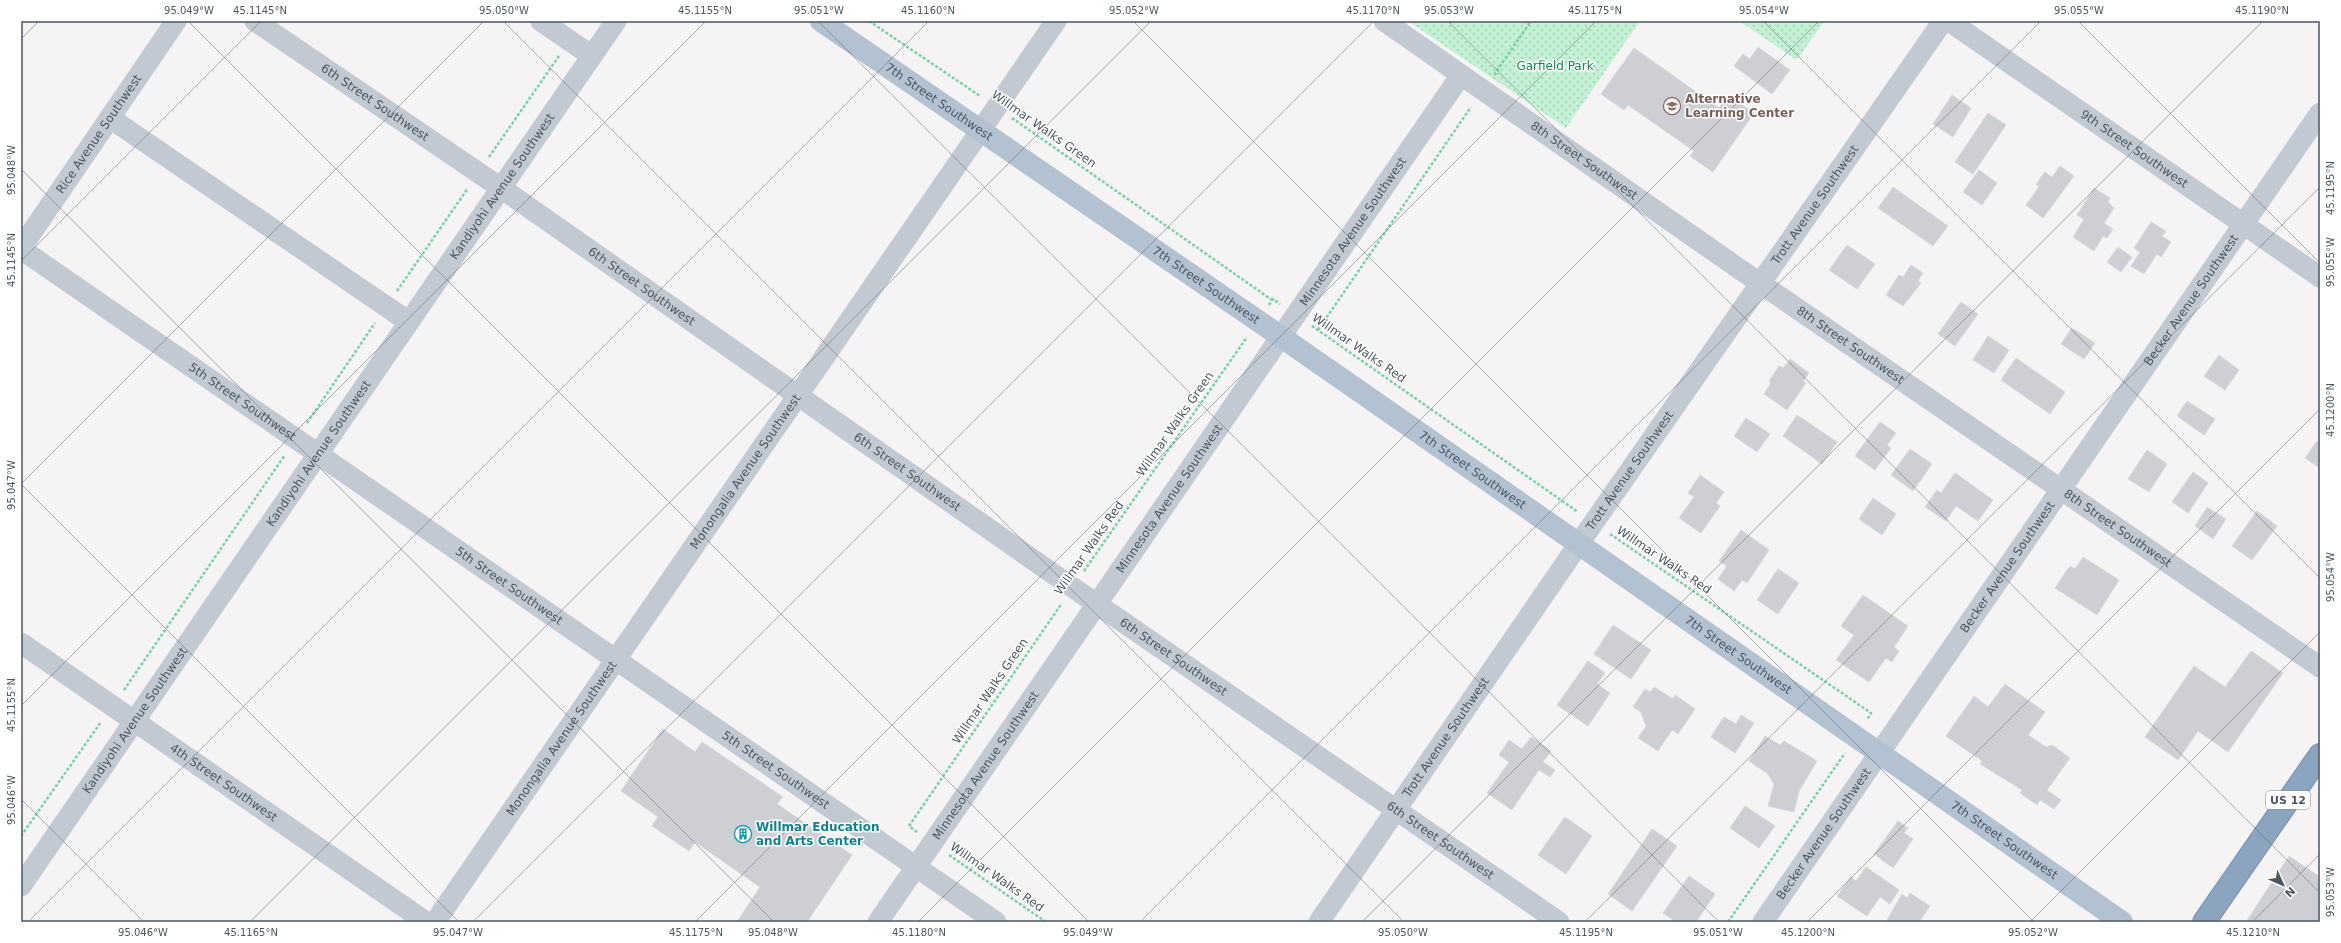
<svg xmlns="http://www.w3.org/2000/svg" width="2341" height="943" viewBox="0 0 2341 943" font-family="'DejaVu Sans',sans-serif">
	<defs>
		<pattern id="grass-dots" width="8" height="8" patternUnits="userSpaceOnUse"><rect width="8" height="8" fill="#c3f1d5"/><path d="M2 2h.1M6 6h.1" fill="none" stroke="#a0c6b0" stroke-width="1.8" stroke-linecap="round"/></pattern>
	</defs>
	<rect width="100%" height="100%" fill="#f5f3f3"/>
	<!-- grass -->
	<path fill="url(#grass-dots)" d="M1408 21H1640L1566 128Z
		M1739 21H1824L1797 60Z"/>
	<!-- building -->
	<path fill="#cdcfd5" stroke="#d7d9de" d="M1758 47 1790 70 1772 94 1734 66 1743 54 1750 59Z
		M1634 48 1719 108 1728 95 1754 113 1713 172 1690 156 1694 151 1628 105 1624 110 1601 94Z
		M1952 95 1971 108 1953 137 1933 124Z
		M1988 113 2006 125 1973 174 1955 162Z
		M2060 166 2074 176 2043 218 2026 205 2039 187 2036 184 2045 172 2052 177Z
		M1979 170 1997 183 1982 205 1963 192Z
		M1893 187 1948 226 1933 246 1878 208Z
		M2094 188 2110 198 2108 202 2114 208 2104 223 2113 229 2107 238 2103 236 2094 251 2073 237 2084 219 2077 215Z
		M2151 222 2166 231 2162 236 2171 242 2161 257 2157 254 2144 274 2131 266 2140 252 2134 248Z
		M1847 245 1875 264 1857 289 1829 270Z
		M2118 247 2132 257 2121 272 2107 262Z
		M1911 265 1923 273 1918 281 1921 283 1903 306 1886 295 1899 275 1903 277Z
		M1961 302 1978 314 1955 346 1938 334Z
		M2072 328 2095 343 2084 359 2061 344Z
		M1988 336 2009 350 1994 373 1973 360Z
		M2219 355 2239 370 2225 390 2204 376Z
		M2016 358 2065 392 2050 414 2001 380Z
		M1790 359 1809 373 1803 381 1806 383 1787 410 1764 394 1771 383 1769 381 1779 366 1783 368Z
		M2187 401 2215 419 2204 435 2177 416Z
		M1797 415 1837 442 1822 464 1783 436Z
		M1746 418 1770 434 1757 452 1734 436Z
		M1880 422 1896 433 1887 445 1891 448 1875 470 1855 456Z
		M2317 441 2320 443V468L2305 458Z
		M1910 449 1932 464 1913 491 1891 475Z
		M2147 450 2167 464 2149 492 2128 479Z
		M2193 472 2208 483 2188 513 2172 502Z
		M1955 473 1993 500 1978 521 1956 506 1946 521 1925 507 1937 490 1941 493Z
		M1700 475 1724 492 1716 503 1720 506 1701 533 1679 518 1694 497 1688 493Z
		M1873 498 1896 514 1882 535 1859 519Z
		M2207 507 2226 519 2213 539 2195 526Z
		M2257 511 2277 526 2252 560 2232 546Z
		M1741 530 1769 550 1747 583 1742 580 1734 591 1718 579 1727 566 1719 561Z
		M2083 557 2119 580 2097 615 2055 588 2070 566 2075 569Z
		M1778 569 1799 583 1778 614 1757 600Z
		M1863 595 1908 626 1894 647 1899 651 1892 662 1886 658 1869 682 1836 660 1854 635 1841 626Z
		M1613 625 1651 650 1631 679 1594 654Z
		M2251 651 2283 673 2228 752 2198 731 2178 760 2145 737 2194 666 2225 687Z
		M1588 661 1605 673 1597 684 1610 693 1588 726 1557 705Z
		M2005 684 2045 712 2028 735 2046 747 2052 745 2070 758 2047 790 2061 800 2054 809 2040 800 2037 805 2020 793 2022 790 1980 764 1982 761 1946 736 1974 696 1988 707Z
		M1654 687 1673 699 1675 695 1695 709 1678 734 1672 730 1658 751 1638 738 1646 726 1641 712 1633 707 1645 689 1650 692Z
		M1741 715 1754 723 1735 753 1711 737 1724 717 1736 724Z
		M663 729 695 752 702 742 783 797 777 804 852 855 807 922H737L760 887 695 842 689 851 652 826 658 817 621 791Z
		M1765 736 1780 745 1784 741 1817 761 1799 791 1794 812 1768 806 1774 784 1768 774 1749 761Z
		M1531 737 1551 751 1543 762 1555 770 1550 777 1539 770 1512 810 1487 793 1509 762 1499 755 1509 740 1522 749Z
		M1745 806 1775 826 1759 848 1730 828Z
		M1565 817 1592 836 1566 874 1538 855Z
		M1898 821 1908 828 1904 833 1913 839 1893 868 1874 854Z
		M1652 829 1677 846 1632 911 1608 894Z
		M2289 856 2320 877V922H2246Z
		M1866 867 1899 890 1890 904 1880 897 1867 916 1837 896 1851 877 1856 881Z
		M1689 876 1715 894 1696 922H1676L1663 913Z
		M1910 893 1930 906 1919 922H1886L1902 894 1907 898Z"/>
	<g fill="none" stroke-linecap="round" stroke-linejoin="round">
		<!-- highway casing -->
		<g stroke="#7690ad" stroke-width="24">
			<path id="highway" d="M2204 922 2320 755"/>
		</g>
		<!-- path -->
		<path stroke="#7ad0a6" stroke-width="2.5" stroke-dasharray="3 2" stroke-linecap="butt" d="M869 21 980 96
			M1494 75 1531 21
			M1012 118 1272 300
			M489 157 559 56
			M397 291 468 188
			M1269 305 1273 299 1280 304
			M1312 326 1578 512
			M1318 330 1471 107
			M307 423 375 323
			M1610 534 1871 713 1867 720
			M1084 571 1247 337
			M124 690 285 455
			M917 832 909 826 1062 603
			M21 836 101 722
			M949 855 1046 922
			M1728 922 1845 753"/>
		<!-- minor -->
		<g stroke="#c1cad2" stroke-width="21">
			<path id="s1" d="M255 21 501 188 1072 587 1559 922"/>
			<path d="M541 21 592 56"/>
			<path id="s2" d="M1384 21 1738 268 2320 667"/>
			<path id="s3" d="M1949 21 2320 277"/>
			<path d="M110 118 409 322"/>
			<path id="s4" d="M21 248 176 21"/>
			<path id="s5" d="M21 249 996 922"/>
			<path id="s6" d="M21 643 426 922"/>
			<path id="s7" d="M21 886 616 21"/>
			<path id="s8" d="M435 922 1056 21"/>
			<path id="s9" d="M878 922 1461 75"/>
			<path id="s10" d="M1319 922 1578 545 1943 21"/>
			<path id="s11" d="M1763 922 2320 113"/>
		</g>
		<!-- major -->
		<path stroke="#b3c2d1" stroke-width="22" id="s12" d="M821 21 1280 336 2122 922"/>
		<!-- highway -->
		<use href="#highway" stroke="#8ba5c1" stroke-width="22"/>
	</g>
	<!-- ticks -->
	<path fill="none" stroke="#4a5661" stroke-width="1" stroke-opacity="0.45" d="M188 21 1089 922M503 21 1404 922M818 21 1719 922M1133 21 2034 922M1448 21 2320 893M1763 21 2320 578M2078 21 2320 263M21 39 39 21M21 169 774 922M21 261 261 21M21 484 459 922M21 484 484 21M21 706 706 21M21 799 144 922M28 922 929 21M250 922 1151 21M473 922 1374 21M695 922 1596 21M918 922 1819 21M1140 922 2041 21M1362 922 2263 21M1585 922 2320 187M1807 922 2320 409M2030 922 2320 632M2252 922 2320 854"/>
	<!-- icons -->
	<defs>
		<g id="school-ring" transform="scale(0.9)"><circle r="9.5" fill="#fff" stroke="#8d6e63" stroke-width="1.5"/><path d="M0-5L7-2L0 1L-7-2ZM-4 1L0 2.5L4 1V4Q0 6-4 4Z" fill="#8d6e63"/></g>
		<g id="building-ring" transform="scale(0.9)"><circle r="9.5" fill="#fff" stroke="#0f9aa8" stroke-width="1.5"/><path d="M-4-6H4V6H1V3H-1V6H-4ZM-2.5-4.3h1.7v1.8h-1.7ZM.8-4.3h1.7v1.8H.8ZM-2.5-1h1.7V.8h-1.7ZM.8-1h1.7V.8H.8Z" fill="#0f9aa8"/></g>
	</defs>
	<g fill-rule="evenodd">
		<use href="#school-ring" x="1672" y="106"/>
		<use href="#building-ring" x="743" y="834"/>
	</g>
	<g text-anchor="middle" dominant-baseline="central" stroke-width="3" stroke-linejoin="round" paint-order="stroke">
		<!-- shield labels -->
		<rect fill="#fff" stroke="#808990" stroke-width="1" x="2266" y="791" width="44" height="18" rx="3"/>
		<g font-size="11" font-weight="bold" fill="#4a5661">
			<text x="2288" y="800">US 12</text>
		</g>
		<!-- park labels -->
		<g font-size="12" fill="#17864f" stroke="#fff">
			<text x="1555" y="66">Garfield Park</text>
		</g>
		<!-- education labels -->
		<g font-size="12" font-weight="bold" fill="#785e54" stroke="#fff" text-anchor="start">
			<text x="1685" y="99">Alternative<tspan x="1685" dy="14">Learning Center</tspan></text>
		</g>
		<!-- street labels -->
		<g font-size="12" fill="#4a5661" stroke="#fff">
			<text stroke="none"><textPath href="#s1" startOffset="145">6th Street Southwest</textPath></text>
			<text stroke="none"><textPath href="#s12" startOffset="143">7th Street Southwest</textPath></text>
			<text transform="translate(1044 129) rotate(35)">Willmar Walks Green</text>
			<text stroke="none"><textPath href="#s4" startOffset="138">Rice Avenue Southwest</textPath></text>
			<text stroke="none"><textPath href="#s3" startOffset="225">9th Street Southwest</textPath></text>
			<text stroke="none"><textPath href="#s2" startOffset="244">8th Street Southwest</textPath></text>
			<text stroke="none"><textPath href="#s7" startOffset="849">Kandiyohi Avenue Southwest</textPath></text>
			<text stroke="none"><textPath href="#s10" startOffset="872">Trott Avenue Southwest</textPath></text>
			<text stroke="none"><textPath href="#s9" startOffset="838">Minnesota Avenue Southwest</textPath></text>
			<text stroke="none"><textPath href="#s1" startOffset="469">6th Street Southwest</textPath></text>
			<text stroke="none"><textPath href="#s12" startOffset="467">7th Street Southwest</textPath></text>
			<text stroke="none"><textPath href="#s11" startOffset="755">Becker Avenue Southwest</textPath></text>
			<text stroke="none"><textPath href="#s2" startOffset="568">8th Street Southwest</textPath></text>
			<text transform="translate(1359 348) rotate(35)">Willmar Walks Red</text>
			<text stroke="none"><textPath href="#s5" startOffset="269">5th Street Southwest</textPath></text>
			<text transform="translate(1175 424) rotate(-55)">Willmar Walks Green</text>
			<text stroke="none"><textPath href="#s7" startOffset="525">Kandiyohi Avenue Southwest</textPath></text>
			<text stroke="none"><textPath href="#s1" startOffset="793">6th Street Southwest</textPath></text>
			<text stroke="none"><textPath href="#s12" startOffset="791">7th Street Southwest</textPath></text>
			<text stroke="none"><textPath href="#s10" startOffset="548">Trott Avenue Southwest</textPath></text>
			<text stroke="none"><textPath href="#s8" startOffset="547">Monongalia Avenue Southwest</textPath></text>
			<text stroke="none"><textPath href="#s9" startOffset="514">Minnesota Avenue Southwest</textPath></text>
			<text stroke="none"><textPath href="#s2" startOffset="892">8th Street Southwest</textPath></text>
			<text transform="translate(1089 548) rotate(-55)">Willmar Walks Red</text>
			<text transform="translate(1664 560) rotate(34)">Willmar Walks Red</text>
			<text stroke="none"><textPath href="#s11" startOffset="431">Becker Avenue Southwest</textPath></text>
			<text stroke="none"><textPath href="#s5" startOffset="593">5th Street Southwest</textPath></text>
			<text stroke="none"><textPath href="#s1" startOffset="1117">6th Street Southwest</textPath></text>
			<text stroke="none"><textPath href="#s12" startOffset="1115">7th Street Southwest</textPath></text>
			<text transform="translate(990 691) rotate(-56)">Willmar Walks Green</text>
			<text stroke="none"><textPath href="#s7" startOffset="201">Kandiyohi Avenue Southwest</textPath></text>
			<text stroke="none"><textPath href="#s10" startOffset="224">Trott Avenue Southwest</textPath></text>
			<text stroke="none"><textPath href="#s8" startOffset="223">Monongalia Avenue Southwest</textPath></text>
			<text stroke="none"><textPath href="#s9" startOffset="190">Minnesota Avenue Southwest</textPath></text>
			<text stroke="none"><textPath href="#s5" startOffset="917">5th Street Southwest</textPath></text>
			<text stroke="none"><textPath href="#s6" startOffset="246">4th Street Southwest</textPath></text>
			<text stroke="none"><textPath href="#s11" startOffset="107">Becker Avenue Southwest</textPath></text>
			<text stroke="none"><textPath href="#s1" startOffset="1441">6th Street Southwest</textPath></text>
			<text stroke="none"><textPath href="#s12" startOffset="1439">7th Street Southwest</textPath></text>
			<text transform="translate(997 877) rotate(35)">Willmar Walks Red</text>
		</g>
		<!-- culture labels -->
		<g font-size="12" font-weight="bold" fill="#0d838f" stroke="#fff" text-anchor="start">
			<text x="756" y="827">Willmar Education<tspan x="756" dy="14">and Arts Center</tspan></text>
		</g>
	</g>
	<!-- border -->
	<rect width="2341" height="943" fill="none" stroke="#ffffff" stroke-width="44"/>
	<!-- north arrow -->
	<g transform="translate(2283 885) rotate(135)" stroke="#ffffff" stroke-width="3" paint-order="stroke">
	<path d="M0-3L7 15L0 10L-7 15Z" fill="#4a5661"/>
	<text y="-6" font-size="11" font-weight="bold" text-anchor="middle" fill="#4a5661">N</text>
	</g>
	<rect x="22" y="22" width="2297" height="899" fill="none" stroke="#4a5661" stroke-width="1.5"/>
	<g font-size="10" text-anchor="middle" fill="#4a5661">
		<text x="189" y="14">95.049°W</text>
		<text x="260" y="14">45.1145°N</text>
		<text x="504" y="14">95.050°W</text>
		<text x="705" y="14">45.1155°N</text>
		<text x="819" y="14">95.051°W</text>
		<text x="928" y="14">45.1160°N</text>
		<text x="1134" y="14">95.052°W</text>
		<text x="1373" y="14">45.1170°N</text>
		<text x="1449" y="14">95.053°W</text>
		<text x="1595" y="14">45.1175°N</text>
		<text x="1764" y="14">95.054°W</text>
		<text x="2079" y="14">95.055°W</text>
		<text x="2262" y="14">45.1190°N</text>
		<text transform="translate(11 170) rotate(-90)" y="4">95.048°W</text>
		<text transform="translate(2330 188) rotate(-90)" y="4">45.1195°N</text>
		<text transform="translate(11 260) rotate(-90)" y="4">45.1145°N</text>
		<text transform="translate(2330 262) rotate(-90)" y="4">95.055°W</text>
		<text transform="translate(2330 410) rotate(-90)" y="4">45.1200°N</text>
		<text transform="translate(11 485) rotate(-90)" y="4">95.047°W</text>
		<text transform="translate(2330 577) rotate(-90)" y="4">95.054°W</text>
		<text transform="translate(11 705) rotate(-90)" y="4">45.1155°N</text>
		<text transform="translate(11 800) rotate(-90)" y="4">95.046°W</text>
		<text transform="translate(2330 892) rotate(-90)" y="4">95.053°W</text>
		<text x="143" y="936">95.046°W</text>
		<text x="251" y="936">45.1165°N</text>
		<text x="458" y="936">95.047°W</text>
		<text x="696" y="936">45.1175°N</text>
		<text x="773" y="936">95.048°W</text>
		<text x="919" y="936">45.1180°N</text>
		<text x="1088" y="936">95.049°W</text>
		<text x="1403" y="936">95.050°W</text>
		<text x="1586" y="936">45.1195°N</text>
		<text x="1718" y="936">95.051°W</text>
		<text x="1808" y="936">45.1200°N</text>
		<text x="2033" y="936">95.052°W</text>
		<text x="2253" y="936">45.1210°N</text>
	</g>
</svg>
